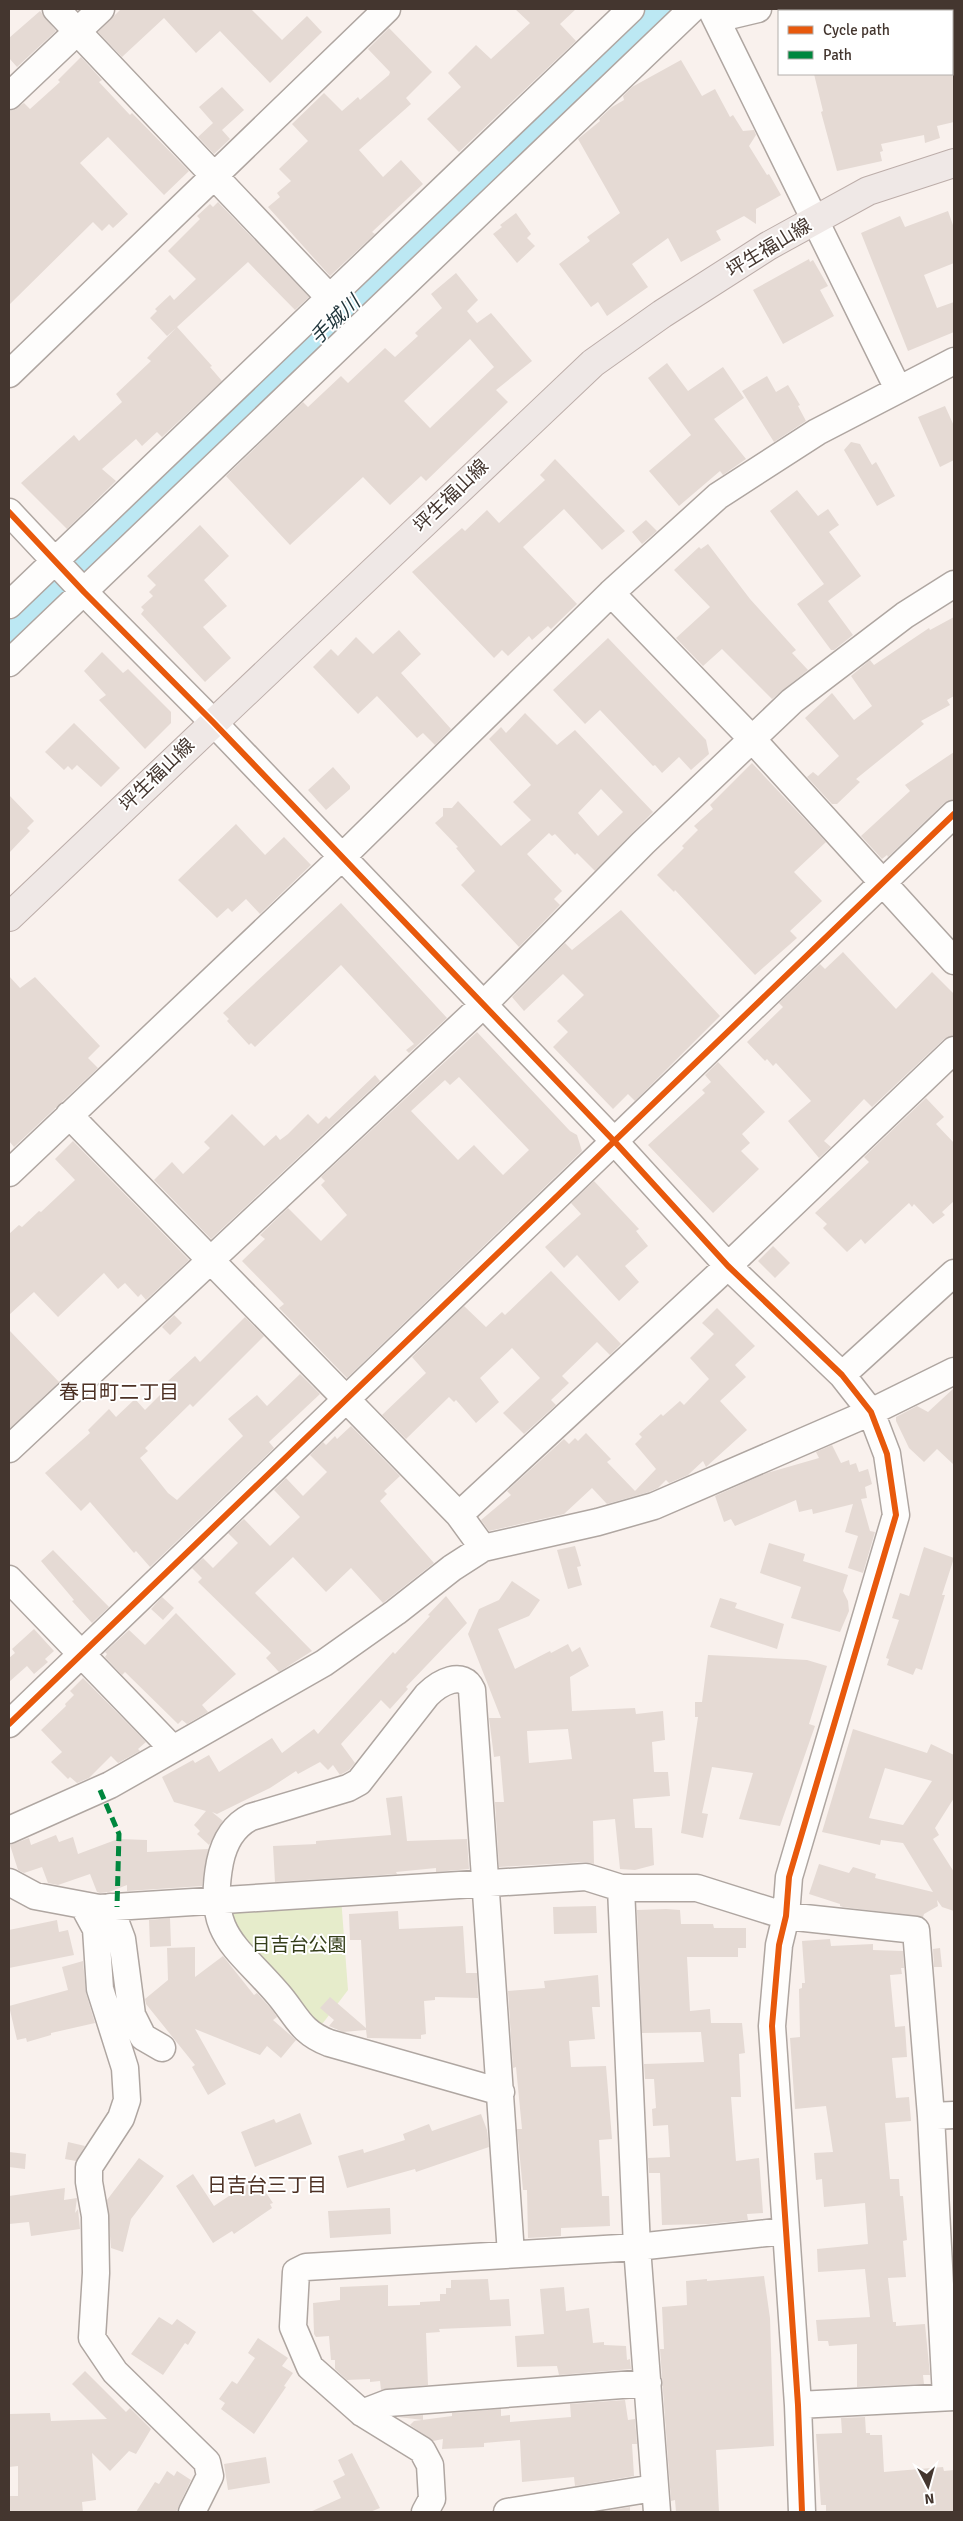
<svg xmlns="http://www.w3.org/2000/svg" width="963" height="2521" viewBox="0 0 963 2521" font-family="Signika,'Noto Sans JP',sans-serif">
	<rect width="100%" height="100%" fill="#f9f1ed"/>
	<!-- green -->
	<path fill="#e6eccb" d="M341 1897 348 1990 323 2023 304 2025 220 1904Z"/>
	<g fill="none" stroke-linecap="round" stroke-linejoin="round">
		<!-- river -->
		<path stroke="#bce8f3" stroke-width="35" d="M9 631 661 9"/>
	</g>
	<!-- building -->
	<path fill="#e5dad4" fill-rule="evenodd" d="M121 9H251L282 40 307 16 322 32 270 83 220 31 196 53 164 18 122 57 98 32Z
		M515 9H576L560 24 576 41 459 152 427 119 461 87 448 73 476 45 491 59 530 23Z
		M40 11 56 31 17 67 9 58V38Z
		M389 28 432 72 406 98 411 104 359 150 383 177 401 160 423 184 372 232 375 234 330 276 268 207 280 197 277 193 291 181 279 169 308 141 292 124 324 93 342 111 358 97 360 100 389 75 390 72 368 49Z
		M81 57 102 80 99 82 130 115 132 113 189 171 164 195 108 137 80 163 128 214 113 228 109 224 102 231 93 222 9 305V111L13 110 24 103 30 109 60 82 58 80Z
		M681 60 702 96 715 89 730 117 733 115 743 131 754 130 756 135 749 146 767 175 769 174 781 195 756 209V224L744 216 716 231 721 240 681 262 668 238 632 264 648 287 607 316 598 302 591 307 559 264 590 241 587 237 620 213 578 139 600 121 599 119 612 107 624 100 623 96 632 87Z
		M814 74H954V122L937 126 940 138 925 143 924 135 881 144 883 151 880 152 882 161 837 171 821 112 823 111Z
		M222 87 244 110 222 130 230 139 214 154 198 137 213 123 199 107Z
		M218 202 309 297 295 310 248 262 177 327 212 366 210 367 222 381 162 437 157 432 142 446 136 439 102 469 116 481 67 529 21 483 74 435 79 441 122 402 116 394 151 361 147 358 176 328 167 336 150 318 157 311 155 309 170 295 174 300 196 279 168 251 200 219 197 216 210 204 213 207Z
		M948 211 954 228V263L924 275 937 308 954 302V332L908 351 861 233 900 216 905 227Z
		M516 213 531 234 527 238 535 246 517 263 493 234 502 227 500 225Z
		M809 259 810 262 813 260 828 286 820 290 834 316 783 344 753 290Z
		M456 273 478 300 467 311 477 323 491 313 532 361 496 390 508 402 426 481 421 476 390 505 363 477 290 545 226 476 303 402 308 407 341 376 348 383 385 348 395 357 418 336 415 333 442 308 431 294ZM470 339 494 367 430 428 404 401Z
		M667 363 688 391 723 367 744 398 714 419 746 459 723 475 720 471 679 506 649 471 691 435 648 378Z
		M767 376 776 392 788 385 800 405 798 406 806 421 774 442 742 391Z
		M945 406 954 426V460L940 467 918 417Z
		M851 442 860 444 872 465 876 462 895 496 877 506 844 450Z
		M555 459 625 531 602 550 564 509 523 547 577 604 551 629 548 626 532 640 529 636 508 656 502 650 494 658 412 572 462 528 465 531 487 510 499 523 545 480 540 475Z
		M797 490 818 516 828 509 839 525 829 532 861 576 828 601 853 635 834 650H831L797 604 824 584 770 511Z
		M646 520 657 531 642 544 632 532Z
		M200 525 229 556 204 580 227 606 203 627 231 658 205 682 141 614 144 610 141 607 153 596 149 592 156 585 147 576Z
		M708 544 750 599 796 650 792 653 808 670 772 699 722 649 703 666 676 638 710 607 674 570 699 547 701 549Z
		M954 617V696L947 700 950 705 921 721 924 724 856 779 860 782 837 804H832L807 777 813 772 818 776 839 756 805 718 832 693 854 720 872 706 851 676 870 660 874 665 929 628 930 630Z
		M399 630 421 654 401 673 451 729 435 745 423 733 417 738 377 696 358 714 313 667 331 649 338 656 356 637 373 654Z
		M608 638 706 740 709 754 691 770 679 757 662 773 655 765 653 766 600 710 585 724 553 690Z
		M102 652 123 673 128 669 171 712V723L145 749 99 700 106 695 84 671Z
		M525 713 557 745 575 730 653 812 595 871 577 853 575 855 555 834 552 836 549 833 527 854 562 891 554 899 560 905 519 947 461 885 475 871 456 848 458 847 435 823 443 816V808H452L458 801 501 846 531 820 513 802 531 785 489 739 501 727 506 733ZM601 789 623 812 598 836 578 813Z
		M74 723 120 768 101 787 77 765 72 770 68 766 64 770 45 752Z
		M954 752V799L944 803 888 857 887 855 882 859 861 836 910 791 905 785Z
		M752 763 826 842 794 872 822 901 790 931 797 938 755 975 675 890 674 892 657 875 684 848 682 846 698 830 694 826 713 809 710 805Z
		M333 767 350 786V789L326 810 308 790Z
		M9 795 34 821 27 828 30 831 9 853Z
		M236 824 265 855 284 837 311 865 260 914 246 899 232 912 228 908 217 918 178 880Z
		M341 903 447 1018 409 1053 406 1050 414 1044 341 965 255 1047 251 1043 249 1045 227 1021 229 1019 223 1013Z
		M621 910 720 1016 635 1101 628 1094 613 1109 553 1047 568 1032 557 1021 584 995 563 974 524 1011 512 997 565 943 572 950Z
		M843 952 896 1009 932 972 954 994V1035L944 1039 872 1107 864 1099 824 1141 831 1147 819 1158 788 1121 811 1101 776 1063 773 1066 767 1059 765 1061 747 1042 783 1007 779 1003 820 964 825 969Z
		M9 976 20 988 35 977 100 1046 88 1058 98 1068 14 1147 9 1141Z
		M477 1032 570 1131 577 1135 582 1151 347 1378 279 1308 284 1304 242 1261 265 1239 260 1235 288 1208 321 1241 347 1215 321 1185 325 1181 321 1177ZM459 1077 529 1150 503 1175 474 1145 458 1160 411 1111 445 1080 450 1085Z
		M718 1062 765 1112 742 1134 750 1143 741 1151 759 1169 713 1213 648 1145 705 1093 702 1090 711 1082 705 1075Z
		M375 1075 380 1081 211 1239 154 1180 172 1162 183 1174 210 1148 204 1142 232 1114 264 1146 276 1135 280 1140 288 1134 308 1114 318 1124 326 1116 329 1119Z
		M926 1098 944 1117 936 1124 954 1143V1201L942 1212 945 1215 933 1224 914 1204 912 1207 909 1203 865 1244 861 1239 847 1252 823 1228 827 1224 815 1213 869 1162 864 1157Z
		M73 1141 189 1260 146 1300 141 1294 138 1297 125 1283 118 1289 104 1273 58 1317 34 1292 9 1315V1234L19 1225 22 1227 39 1211 41 1212 75 1180 55 1159Z
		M594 1181 639 1229 636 1231 648 1246 625 1266 639 1282 619 1301 577 1255 564 1268 545 1247 581 1214 571 1203Z
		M773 1246 790 1263 775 1278 758 1261Z
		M551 1271 621 1344 610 1355 597 1342 562 1376 569 1383 551 1400 556 1405 524 1434 503 1413 540 1378 512 1348 480 1378 499 1402 476 1423 456 1400 454 1402 449 1397 406 1439 382 1415 426 1373 412 1357 464 1306 486 1327 502 1312 505 1315Z
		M717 1308 755 1346 735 1365 746 1377 720 1401 747 1430 706 1467 703 1461 688 1475 669 1483 666 1480 658 1488 649 1492 607 1504 592 1488 564 1514 489 1531 481 1520 511 1495 507 1491 564 1439 569 1444 575 1438 578 1441 586 1433 611 1459 607 1462 635 1491 656 1469 635 1444 642 1437 639 1434 661 1414 663 1416 680 1401 684 1405 709 1379 690 1358 714 1334 702 1323Z
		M174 1315 182 1323 170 1335 162 1327Z
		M245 1317 264 1336 193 1407 190 1404 145 1448 148 1451 140 1458 168 1493 177 1500 243 1436 228 1419 257 1395 267 1406 300 1374 320 1394 269 1442 274 1448 150 1567 136 1551 134 1553 90 1502 81 1511 45 1473 90 1433 88 1430 109 1409 116 1417 135 1399 145 1410 171 1384 168 1381 195 1356 200 1362Z
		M9 1330 59 1382 9 1429Z
		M954 1388V1465L937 1449 924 1462 909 1448 896 1421V1417L917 1406 928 1412Z
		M351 1426 400 1476 384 1491 387 1494 380 1501 434 1563 383 1603 351 1568 326 1592 293 1557 255 1593 312 1651 279 1672 266 1658 271 1653 198 1582 202 1578 192 1568 203 1558 213 1568 238 1543 228 1533 244 1519 270 1546 300 1517 274 1490 286 1478 303 1496 327 1472 310 1455 323 1442 326 1445 335 1436 337 1439Z
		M832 1445 841 1463 849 1460 850 1465 856 1463 859 1472 868 1469 872 1484 865 1487 867 1498 861 1499 870 1531 875 1532 863 1573 848 1568 858 1536 845 1532 853 1504 813 1514 812 1509 799 1512 796 1500 735 1526 731 1519 724 1522 715 1496 767 1473 819 1458 816 1452Z
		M769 1543 805 1554 803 1561 848 1575 843 1591 848 1601 849 1611 840 1632 791 1618 801 1587 760 1573Z
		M575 1546 581 1566 577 1567 582 1585 568 1589 557 1550Z
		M924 1547 954 1558 942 1595H945L922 1670 916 1668 913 1675 887 1665 889 1659 886 1658 899 1620 892 1618 900 1593 909 1596Z
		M53 1550 109 1607 92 1623 72 1601 74 1600 41 1561Z
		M512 1581 540 1600 529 1616 498 1629 515 1669 550 1651 551 1653 568 1644 572 1652 580 1647 589 1666 570 1677 572 1711 635 1708 636 1714 663 1711 665 1740 652 1742 654 1772H668L670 1796 633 1799 635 1828H652L654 1865 635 1870 620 1869 615 1819 593 1821 594 1864 585 1862 499 1867 495 1802H504L500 1756 494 1757 489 1718H501L468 1634 479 1609 499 1600ZM568 1729 572 1759 529 1763 527 1731Z
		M446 1596 467 1623 406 1687 408 1689 390 1709 381 1700 341 1744 355 1763 349 1770 340 1775 333 1765 328 1770 320 1762 298 1774 296 1771 270 1788 217 1814 212 1812 223 1821 209 1845 197 1834 200 1831 194 1825 206 1811 174 1802 162 1777 193 1760 195 1763 209 1755 219 1772 272 1738 282 1753 314 1729 318 1734 393 1652 395 1654 430 1616 428 1615Z
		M162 1597 174 1608 163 1620 151 1609Z
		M720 1598 737 1603 735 1608 784 1624 777 1649 710 1627Z
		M176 1613 236 1674 202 1705 208 1712 187 1724 182 1720 178 1724 125 1672 122 1675 105 1657 107 1654 105 1652 129 1630 145 1645Z
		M34 1629 54 1651 45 1659 48 1662 34 1674 27 1666 9 1682V1658L15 1653 12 1649Z
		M708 1655 807 1660 827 1666 809 1724 815 1726 780 1826 739 1819 753 1773 712 1767 702 1813 708 1814 703 1838 681 1833 698 1717H695V1702H702Z
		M83 1678 146 1742 138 1749 140 1751 118 1763 111 1756 89 1778 77 1783 70 1777 68 1779 51 1762 62 1752 41 1730 66 1706 65 1704 74 1695 70 1691Z
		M853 1729 927 1753 931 1744 954 1755V1798L935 1828 939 1835 933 1839 954 1872V1911L942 1907 937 1900 938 1906 924 1914 923 1917 843 1907 840 1906V1904L809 1894 819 1864 849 1873 853 1867 876 1874 875 1878 933 1892 903 1843 881 1840 880 1845 822 1832ZM885 1768 932 1781 903 1825 869 1818Z
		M402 1796 407 1841 467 1839 469 1869 436 1872V1868L396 1872 397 1874 275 1882 273 1846 316 1844V1841L391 1835 386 1798Z
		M56 1835 59 1842 73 1837 78 1854 118 1839 147 1840V1852L208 1849 202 1886 127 1891V1885L109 1892 100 1893 97 1892 90 1874 58 1885 48 1883 42 1867 24 1873 18 1870 10 1845 29 1838 31 1845Z
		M596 1906 597 1933 554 1934 553 1907Z
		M666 1909 680 1910 681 1924H713L714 1928H746V1948H738V1957H687L690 2011 710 2009 711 2023H742L745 2053 739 2054 741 2097H731L736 2161 759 2158 763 2213 747 2214 748 2220 708 2224 662 2225 660 2173H649L648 2158 670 2157 668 2125 653 2126 652 2109 656 2108 654 2079H645L644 2064 704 2062 701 2032 642 2033 637 1910Z
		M398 1911 399 1929 463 1926 466 1973H477L478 1998 435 1997V2000L424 2001 426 2034 421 2035V2039L367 2038 366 2030 343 2032 329 2026 334 2020 320 2008 330 1997 366 2028 361 1940H350L349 1914Z
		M170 1918 171 1946 150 1947 149 1920Z
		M57 1920 59 1932 68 1930 74 1955 9 1968V1930Z
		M830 1939 831 1946 873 1944V1950L903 1951 904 1968H901L902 1974 890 1975 895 2027 905 2026 907 2057 892 2058 896 2098 909 2097 911 2121 885 2123 890 2179H899L900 2196H903L907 2240 903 2241 906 2277 888 2278 893 2322H896V2326L925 2324 930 2375H923L924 2384 857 2387V2344L829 2346 828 2341H818L816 2320 870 2317 865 2269 818 2272 817 2249 868 2244 865 2203 824 2207 822 2179 816 2180 814 2153 833 2152 826 2106 795 2109 790 2038 800 2037 799 1989 802 1988V1983H805L802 1941Z
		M195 1947V1977L223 1956 254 1995 257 1993 273 2011 277 2017 273 2020 296 2040 281 2058 267 2046 260 2055 195 2029 226 2084 208 2095 192 2067 195 2065 146 2004 145 1999 168 1980 167 1948Z
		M940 1948 942 1967H934L933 1949Z
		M83 1961 86 1993 95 2023 51 2033V2035L27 2042 26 2038 17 2040 9 2006 68 1990 62 1967Z
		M598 1975 600 2007H592L595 2039 569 2041 571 2067 606 2066 612 2139 599 2140 602 2196H609L610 2226 561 2228V2236L528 2238 527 2190H523L517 2129H522L516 2067 513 2068 508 1991 545 1988 544 1981Z
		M300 2113 312 2144 255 2167 241 2132 274 2119 276 2123Z
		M481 2114 487 2130 489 2147 416 2172 415 2169 347 2188 338 2156 363 2149 364 2153 405 2140 403 2134 429 2124 432 2131Z
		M68 2142 85 2146 76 2161 65 2159Z
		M9 2152 26 2154 25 2169 9 2167Z
		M139 2158 164 2176 131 2219 123 2252 111 2248 107 2200Z
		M193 2174 214 2206 256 2178 273 2203 270 2204 272 2208 234 2234 232 2231 213 2243 176 2186Z
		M65 2188 64 2200 77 2198 75 2213 78 2209 80 2229 31 2236 29 2222 9 2224V2196Z
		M390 2208 391 2234 330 2238 328 2211Z
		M764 2276 770 2318 774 2446 716 2450 719 2512H676L675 2500 671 2501 660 2349H664L662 2307 687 2305 686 2281 707 2279V2281Z
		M488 2279 490 2300 509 2299 511 2326 439 2329 440 2332 426 2333 428 2385 381 2390 380 2381 370 2382V2379L347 2380 335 2369V2360H331L329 2336 316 2337 314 2334 313 2303 340 2300V2287L388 2285V2306L420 2305V2302L440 2301V2294H446V2288H451V2280Z
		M564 2287 566 2311 589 2308 593 2343 604 2342V2345L626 2346 627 2360 630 2359 631 2369 559 2375 557 2366 517 2367 515 2336 544 2334 540 2289Z
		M159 2317 172 2325 177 2319 196 2332 188 2345 185 2343 163 2375 131 2354Z
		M258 2338 288 2358 282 2366 293 2373 284 2386 286 2387 254 2434 221 2409 225 2403 219 2399 232 2381 237 2384 255 2358 248 2353Z
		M85 2371 126 2412 130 2408 151 2429 136 2454 129 2451 110 2471 92 2453 96 2500 82 2502 83 2512H9V2496H18V2466L9 2467V2414L50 2413 51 2421 107 2419 72 2384Z
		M625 2400 628 2420 635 2419 637 2444H632L634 2476 575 2486 574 2477 522 2482 520 2440 484 2443V2447L442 2449 443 2439 433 2441 410 2425 414 2421 452 2416V2413L501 2409V2416L510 2415V2422L571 2417 570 2404Z
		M423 2415V2420L398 2417Z
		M865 2417 866 2433H870V2435H882L884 2472 943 2467 944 2471 954 2470V2512H826V2505H821L816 2434 842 2433 841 2418Z
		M352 2453 380 2508 370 2512H310L341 2498 333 2481 345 2475 338 2460Z
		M266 2457 270 2483 228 2490 224 2464Z
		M167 2471 174 2476 177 2471 191 2480 176 2512H136L155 2482 159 2484Z
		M630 2507V2512H599Z"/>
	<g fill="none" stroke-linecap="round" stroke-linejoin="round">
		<!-- minor casing -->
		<g stroke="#afa6a1" stroke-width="29">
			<path id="minor" d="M56 9 329 297
				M711 9 898 389
				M716 19 758 9
				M9 96 101 9
				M9 374 387 9
				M9 512 84 592 213 722 615 1142 728 1266 842 1375 871 1412 887 1454 896 1515 789 1877 786 1916 779 1945 772 2026 798 2405 802 2512
				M611 593 752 739 954 961
				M9 605 631 9
				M9 663 692 9
				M9 1173 342 857 611 593 718 496 817 432 954 361
				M842 1375 954 1273
				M9 1449 483 1005 643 843 792 701 905 615 954 584
				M459 1515 728 1266 954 1050
				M483 1548 598 1522 654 1506 871 1412 954 1371
				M9 1579 173 1749
				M9 1724 954 814
				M9 1830 110 1785 324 1663 396 1612 452 1568 483 1548 459 1515 69 1115
				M9 1882 35 1896 99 1908 586 1877 621 1888H697L786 1916 916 1930 931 2116 946 2397
				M621 1888 637 2247 657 2512
				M83 1905 96 1929 100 1989 125 2068 127 2100 121 2118 89 2167V2182L95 2216 96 2273 92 2338 115 2372 207 2462 210 2476 192 2512
				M110 1907 122 1939 132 2015 143 2037 162 2048
				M501 2092 329 2043C300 2032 297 2016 278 1994 236 1945 206 1935 220 1862 224 1843 233 1826 251 1817L348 1788 359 1782 427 1695C439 1683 463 1669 472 1690L511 2254
				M931 2116 954 2115
				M798 2405 954 2397
				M362 2413 388 2403 648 2383
				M425 2512 432 2499 430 2465 422 2450 362 2413 310 2367 293 2327 296 2272 306 2267 637 2247 785 2231
				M507 2512 654 2488"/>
		</g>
		<!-- major casing -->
		<g stroke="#bcada9" stroke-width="30">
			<path id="major" d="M9 917 593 363 662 314 768 246 868 191 954 163"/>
		</g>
		<!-- minor -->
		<use href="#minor" stroke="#fefdfc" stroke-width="26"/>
		<!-- major -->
		<use href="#major" stroke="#efe8e6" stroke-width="28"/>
		<!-- quiet -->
		<path stroke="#00873e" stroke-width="5" stroke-dasharray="10 5" stroke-linecap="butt" d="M100 1790 119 1834 117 1907"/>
		<!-- cycleway casing -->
		<g stroke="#fff" stroke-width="9">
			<path id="cycleway" d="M9 512 84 592 213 722 615 1142 728 1266 842 1375 871 1412 887 1454 896 1515 789 1877 786 1916 779 1945 772 2026 798 2405 802 2512
				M9 1724 954 814"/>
		</g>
		<!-- cycleway -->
		<use href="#cycleway" stroke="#e8590c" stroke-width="6"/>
	</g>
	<g text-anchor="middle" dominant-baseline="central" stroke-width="4" stroke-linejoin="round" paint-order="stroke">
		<!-- street labels -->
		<g font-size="19" fill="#44362f" stroke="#fff">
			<text transform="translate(769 248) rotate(-31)">坪生福山線</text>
			<text transform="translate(451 496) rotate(-44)">坪生福山線</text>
			<text transform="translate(157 775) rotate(-44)">坪生福山線</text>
		</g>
		<!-- park labels -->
		<g font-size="19" fill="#343e19" stroke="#fff">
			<text x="299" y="1945">日吉台公園</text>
		</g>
		<!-- water labels -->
		<g font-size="20" font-style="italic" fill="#1e3339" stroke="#fff">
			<text transform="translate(335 320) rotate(-44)">手城川</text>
		</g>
		<!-- neighbourhood labels -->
		<g font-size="20" fill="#4d3124" stroke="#fff">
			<text x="119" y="1392">春日町二丁目</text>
			<text x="267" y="2185">日吉台三丁目</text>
		</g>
	</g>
	<!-- border -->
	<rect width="963" height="2521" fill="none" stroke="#44362f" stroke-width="20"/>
	<!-- legend -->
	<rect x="778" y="10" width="175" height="65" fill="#ffffff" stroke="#b4afac"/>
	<rect x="788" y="26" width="25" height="8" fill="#e8590c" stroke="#b4afac"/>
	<text x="823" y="35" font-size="15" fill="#44362f">Cycle path</text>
	<rect x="788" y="51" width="25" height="8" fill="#00873e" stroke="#b4afac"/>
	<text x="823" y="60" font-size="15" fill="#44362f">Path</text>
	<!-- north arrow -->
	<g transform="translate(928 2486) rotate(174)" stroke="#ffffff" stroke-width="4" paint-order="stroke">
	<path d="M0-4L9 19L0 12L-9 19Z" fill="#44362f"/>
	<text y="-8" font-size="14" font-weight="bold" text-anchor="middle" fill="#44362f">N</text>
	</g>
</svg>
